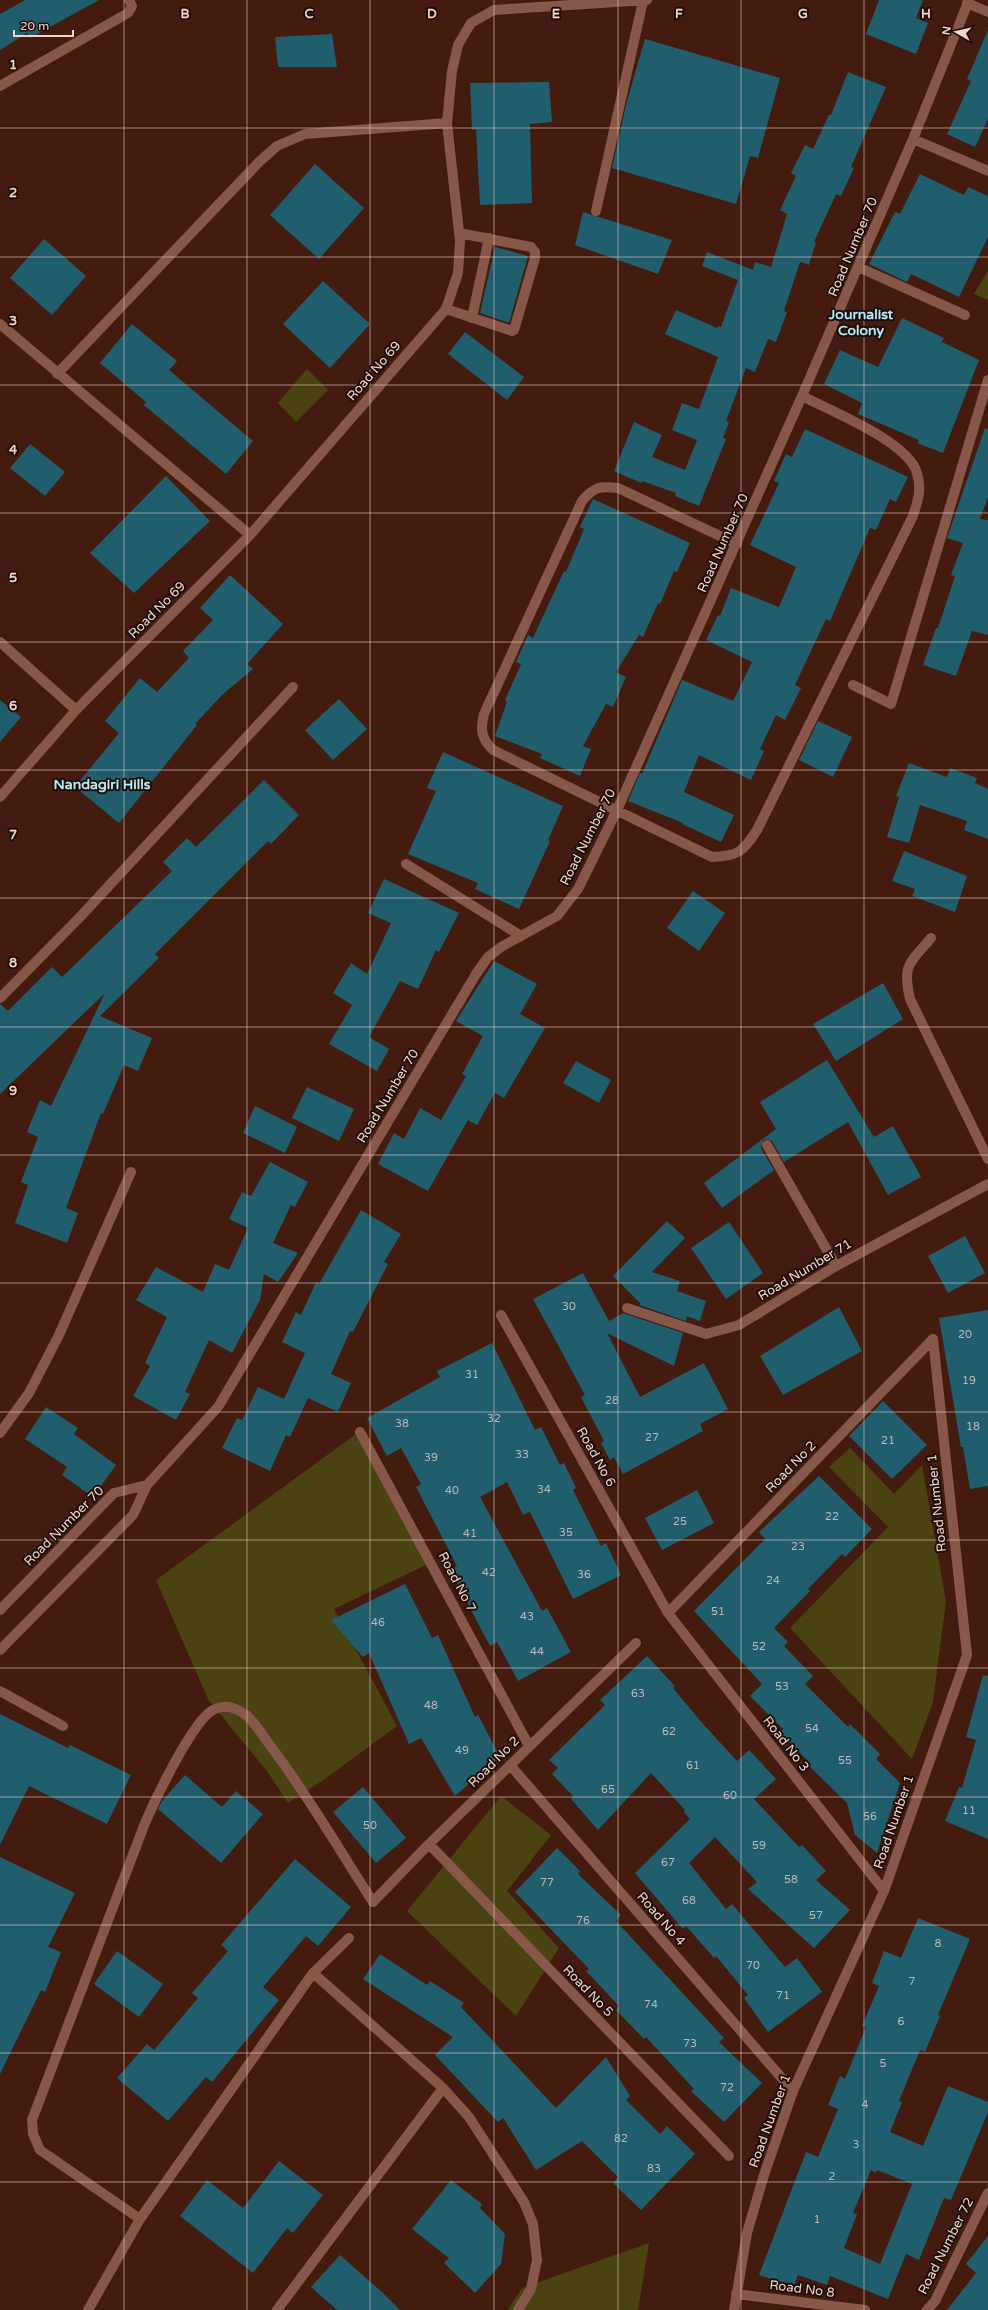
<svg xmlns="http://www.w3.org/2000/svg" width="988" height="2310" viewBox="0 0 988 2310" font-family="'Varela Round',sans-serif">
	<rect width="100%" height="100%" fill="#441c0f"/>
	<!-- green -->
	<path fill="#4b4212" d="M988 271V300L974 294Z
		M307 369 328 390 296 422 278 403Z
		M356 1434 428 1564 334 1609 397 1726 322 1781 288 1803 269 1774 208 1699 156 1580Z
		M850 1448 894 1494 922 1465 946 1601 933 1702 912 1759 790 1628 888 1527 829 1467Z
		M501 1796 551 1835 507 1891 559 1948 516 2016 407 1911Z
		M649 2243 638 2310H508L522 2288Z"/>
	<!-- building -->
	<path fill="#205d6d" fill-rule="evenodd" d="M25 0H99L30 38 27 33 0 50V14Z
		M879 0H923L916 18 928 23 916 54 866 34Z
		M988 30V119L975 147 947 134 971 81 967 79Z
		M332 34 337 67H278L275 37Z
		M645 39 780 78 758 158 750 156 736 204 612 168 627 101Z
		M848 72 886 87 851 167 854 168 841 196 836 194 814 242H816L809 265 800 262 784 311 787 312 776 342 768 339 755 372 746 368 726 421 729 422 723 438 726 439 699 506 675 496 676 493 642 481 641 483 614 471 634 422 662 435 652 457 685 470 697 440 672 430 682 403 699 409 718 357 665 334 676 310 717 328 718 326 721 327 738 280 702 266 707 252 753 270 755 262 771 267 787 214 780 210 796 176 791 173 805 145 813 149 829 115H831Z
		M549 82 552 122 530 124 532 203 480 205 476 129 472 130 470 83Z
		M315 164 364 208 319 259 270 215Z
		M920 174 964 195 968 187 988 196V237L959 297 911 274 907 282 869 264 895 212 900 214Z
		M583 212 672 240 658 274 575 245Z
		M44 239 86 276 52 315 10 278Z
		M495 247 528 256 509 323 480 313Z
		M323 281 370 324 330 368 283 324Z
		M902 318 944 338 942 342 979 360 943 453 917 443 919 440 858 414 862 403 824 384 840 350 878 367Z
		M132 324 177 361 169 370 253 441 226 474 144 405 146 402 100 363Z
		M465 332 524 377 507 400 448 354Z
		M985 428 988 429V497L980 519 988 520V635L972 631 956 676 923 665 936 628H938L955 576 951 575 963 543 947 538Z
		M805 429 908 477 896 502 890 499 876 530 870 528 830 621 826 619 795 685 801 688 785 720 776 715 760 749 764 751 751 780 699 755 684 792 734 815 721 842 682 824 683 823 628 801 640 773 642 774 682 680 733 701 752 662 706 640 718 615 720 616 731 588 779 607 796 567 750 545 779 483 774 481 786 454 792 457Z
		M30 444 65 472 45 496 10 468Z
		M166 476 210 521 134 593 90 553Z
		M593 499 690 543 677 572 674 571 660 604 658 603 643 637 639 635 616 672 626 677 613 707 606 704 583 746 591 749 580 776 540 758 542 754 495 736 507 702 505 700 521 664 516 662 528 635 533 638 564 571 566 572 584 529 580 527Z
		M230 575 283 624 247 664 253 669 222 695 195 724 197 725 119 823 75 787 119 733 105 721 140 678 157 692 189 658 183 651 213 620 200 608Z
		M339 699 367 729 333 760 305 730Z
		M0 700 21 717 0 742Z
		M818 721 852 737 833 777 799 760Z
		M443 752 563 806 548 840 550 841 519 909 475 889 478 883 408 854 436 791 427 788Z
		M909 763 947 777 950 768 977 778 975 783 988 789V839L964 830 967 821 920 805 909 843 887 837 899 797 896 796Z
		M264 780 299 815 271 844 268 841 155 954 159 958 100 1016 152 1038 138 1071 124 1065 103 1114 101 1113 66 1208 78 1213 67 1243 15 1223 28 1185 21 1182 38 1137 27 1132 40 1100 51 1106 105 993 0 1094V1004L8 1011 52 967 62 977 172 871 163 862 187 838 196 847Z
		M904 851 967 876 955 912 912 896 915 889 892 881Z
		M384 879 459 913 439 952 436 950 418 989 400 981 369 1037 389 1049 377 1071 329 1044 352 1005 333 993 351 963 367 974 391 923 368 913Z
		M693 891 725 913 699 951 667 928Z
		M494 961 537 984 520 1014 545 1028 504 1098 495 1093 477 1125 468 1120 428 1191 378 1164 394 1133 404 1139 420 1108 441 1120 466 1076 462 1074 483 1036 456 1021Z
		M883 983 903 1019 836 1061 813 1024Z
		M827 1060 874 1137 893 1126 921 1177 888 1195 848 1122 784 1162 772 1141 767 1139 763 1140 761 1148 774 1170 722 1208 704 1183 776 1129 760 1102Z
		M576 1061 611 1080 599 1103 563 1083Z
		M307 1087 354 1109 339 1141 292 1118Z
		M255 1106 297 1127 285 1153 243 1133Z
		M270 1162 308 1182 295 1207 291 1205 273 1243 298 1253 278 1282 264 1274 260 1300 232 1353 209 1340 185 1392 190 1394 176 1420 133 1396 150 1366 145 1363 167 1317 136 1300 156 1267 203 1292 215 1264 229 1270 248 1228 229 1219 242 1192 251 1196Z
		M361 1210 401 1234 384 1262 388 1264 353 1332 350 1331 331 1374 351 1383 338 1412 308 1398 290 1437 286 1435 270 1471 222 1448 237 1418 242 1420 258 1387 284 1399 305 1353 282 1342 296 1312 301 1315 316 1282 319 1284Z
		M667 1221 685 1238 652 1272 680 1281 677 1291 706 1301 700 1321 687 1316 686 1321 639 1305 641 1304 613 1276Z
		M729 1222 763 1273 726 1299 691 1248Z
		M965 1236 985 1273 948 1293 928 1256Z
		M583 1273 609 1321 623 1313 683 1333 674 1366 607 1333 640 1397 704 1363 728 1409 700 1424 703 1431 623 1474 614 1457 610 1460 601 1443 604 1441 581 1397 585 1395 533 1299Z
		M839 1307 862 1351 783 1395 760 1356Z
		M988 1310V1486L970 1489 963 1447H961L939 1318Z
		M492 1343 535 1430 541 1427 560 1465 564 1463 576 1488 573 1490 601 1546 606 1543 621 1575 573 1599 530 1512 523 1515 507 1482 480 1497 542 1611 547 1608 571 1652 518 1681 497 1642 490 1646 450 1570 457 1566 416 1487 421 1484 401 1448 387 1456 367 1418 440 1377 437 1371Z
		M883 1401 927 1445 892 1479 849 1436Z
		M46 1407 78 1428 74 1434 116 1465 93 1497 62 1475 67 1467 25 1439Z
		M819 1476 872 1529 845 1557 842 1554 808 1589 810 1591 774 1628 788 1642 784 1646 813 1676 805 1684 848 1727 850 1724 880 1754 876 1759 900 1783 877 1853 855 1835 847 1803 809 1766 811 1764 780 1733 783 1729 750 1696 762 1684 694 1611 765 1539 759 1532Z
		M697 1490 714 1523 662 1550 645 1518Z
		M405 1584 432 1638 438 1635 475 1717 478 1715 500 1757 455 1796 421 1738 409 1744 369 1653 363 1657 331 1620Z
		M647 1656 675 1686 673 1688 703 1724 737 1761 749 1750 776 1779 754 1799 799 1847 802 1845 826 1871 816 1880 850 1910 814 1948 748 1889 757 1882 715 1837 689 1863 726 1909 732 1904 785 1967 797 1958 822 1992 768 2032 744 1998 748 1995 716 1956 714 1958 686 1926 683 1929 635 1873 690 1819 684 1812 685 1810 651 1773 598 1830 571 1799 573 1796 552 1774 558 1768 549 1760 605 1705 600 1700Z
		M983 1675 988 1676V1839L945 1821 959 1787 962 1788 976 1740 966 1737Z
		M0 1714 68 1748 70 1745 131 1775 107 1824 29 1786 0 1845Z
		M185 1775 222 1807 236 1791 263 1814 221 1863 158 1809 162 1801Z
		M363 1787 406 1838 376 1863 333 1812Z
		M557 1848 580 1871 578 1874 621 1915 616 1921 724 2038 719 2042 762 2083 724 2122 691 2091 694 2089 646 2037 644 2039 616 2010 619 2006 586 1971 589 1969 515 1892Z
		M0 1857 75 1893 48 1947 61 1952 45 1992 41 1990 0 2074Z
		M295 1859 351 1907 318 1946 306 1936 263 1987 279 2000 212 2082 206 2077 168 2121 117 2078 147 2044 154 2050 198 1998 192 1993 228 1951 221 1945Z
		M918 1918 970 1939 938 2015 940 2016 925 2052 920 2050 899 2101 902 2102 890 2132 923 2146 948 2086 988 2102V2112L951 2200 944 2198 919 2260 906 2254 888 2299 830 2276 827 2285 798 2275 794 2286 759 2275 806 2152 818 2157 838 2109 828 2105 840 2076 845 2079 866 2027 862 2026 879 1986 872 1983 884 1951 901 1958ZM871 2170 876 2173 877 2170 912 2184 880 2264 844 2248 857 2214 853 2213Z
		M117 1951 163 1984 139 2017 94 1984Z
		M380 1954 427 1985 430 1981 464 2003 461 2007 556 2108 606 2057 630 2096 626 2100 660 2134 667 2126 695 2154 641 2210 613 2183 618 2177 582 2141 536 2170 503 2118 498 2122 435 2055 453 2037 363 1979Z
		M279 2161 323 2195 293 2233 287 2228 253 2273 180 2216 207 2180 243 2208Z
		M451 2180 482 2204 480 2208 505 2234 501 2264 475 2293 444 2263 449 2258 412 2229Z
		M988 2236V2310H947L976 2273 966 2264Z
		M340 2255 383 2293 400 2310H337L311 2287Z"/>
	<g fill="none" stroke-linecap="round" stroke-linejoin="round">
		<!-- minor -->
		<path stroke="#875849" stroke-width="10" d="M967 3 988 12
			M0 86 128 13 132 6 129 0
			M913 139 988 171
			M596 211 643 1
			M858 267 965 315
			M446 309 512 331 514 330 535 258V252L531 247 459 233
			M472 318 489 238
			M0 324 250 535
			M57 374 259 162 277 146 305 134 447 123
			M737 544 618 488C599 486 594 487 582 501L484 714C480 730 481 738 493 750L712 857C738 856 743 852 757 830L912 518C918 502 922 489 917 473 909 442 831 411 802 396
			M0 642 76 710
			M853 685 891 704 988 380
			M0 797 76 710 250 535 446 309 458 273 460 241 447 123 452 71 458 45 471 23 494 10 647 0
			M406 864 521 936
			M931 938C910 963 902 964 910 999L988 1159
			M0 998 81 916 293 687
			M767 1145 836 1266
			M627 1308 706 1334 739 1325 836 1266 988 1184
			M501 1315 668 1613 884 1891
			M360 1432 529 1746
			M0 1433 29 1393 59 1335 131 1172
			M0 1610 114 1493 147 1485 218 1407 476 974 488 957 501 947 557 916 578 889 617 810 802 396 913 139 969 0
			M668 1613 933 1339
			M0 1650 133 1515 147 1485
			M0 1691 63 1726
			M510 1765 793 2091
			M429 1844 729 2156
			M313 1973 443 2088 469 2117 524 2202 533 2224 537 2260 531 2289 518 2310
			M140 2219 40 2150 33 2134 32 2120 145 1823C155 1800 194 1717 215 1709 227 1704 236 1708 246 1715 256 1723 264 1738 272 1748 309 1797 340 1851 373 1902L429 1844 636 1643
			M736 2294 865 2310
			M88 2310 140 2219 313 1973 349 1938
			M277 2310 443 2088
			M734 2310 747 2233 764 2175 793 2091 884 1891 967 1655 933 1339
			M927 2310 935 2301 988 2193"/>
	</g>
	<!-- grid -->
	<path fill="none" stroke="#f0d5cc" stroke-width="1" stroke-opacity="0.55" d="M124 0V2310M247 0V2310M370 0V2310M494 0V2310M618 0V2310M741 0V2310M864 0V2310M0 128H988M0 257H988M0 385H988M0 513H988M0 642H988M0 770H988M0 898H988M0 1027H988M0 1155H988M0 1283H988M0 1412H988M0 1540H988M0 1668H988M0 1797H988M0 1925H988M0 2053H988M0 2182H988"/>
	<g text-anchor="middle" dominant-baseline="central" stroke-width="4" stroke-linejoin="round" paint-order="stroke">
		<!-- number labels -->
		<g font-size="11" fill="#bcb7b4">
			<text x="569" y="1306">30</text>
			<text x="965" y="1334">20</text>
			<text x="472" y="1374">31</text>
			<text x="969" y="1380">19</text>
			<text x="612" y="1400">28</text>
			<text x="494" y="1418">32</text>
			<text x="402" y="1423">38</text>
			<text x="973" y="1426">18</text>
			<text x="652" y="1437">27</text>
			<text x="888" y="1440">21</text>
			<text x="522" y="1454">33</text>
			<text x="431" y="1457">39</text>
			<text x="544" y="1489">34</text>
			<text x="452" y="1490">40</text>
			<text x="832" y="1516">22</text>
			<text x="680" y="1521">25</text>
			<text x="566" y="1532">35</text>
			<text x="470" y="1533">41</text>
			<text x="798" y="1546">23</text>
			<text x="489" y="1572">42</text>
			<text x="584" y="1574">36</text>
			<text x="773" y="1580">24</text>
			<text x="718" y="1611">51</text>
			<text x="527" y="1616">43</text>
			<text x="378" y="1622">46</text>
			<text x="759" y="1646">52</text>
			<text x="537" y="1651">44</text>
			<text x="782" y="1686">53</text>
			<text x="638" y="1693">63</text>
			<text x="431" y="1705">48</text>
			<text x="812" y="1728">54</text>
			<text x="669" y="1731">62</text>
			<text x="462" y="1750">49</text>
			<text x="845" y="1760">55</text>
			<text x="693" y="1765">61</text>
			<text x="608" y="1789">65</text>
			<text x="730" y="1795">60</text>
			<text x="969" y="1810">11</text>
			<text x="870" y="1816">56</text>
			<text x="370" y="1825">50</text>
			<text x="759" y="1845">59</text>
			<text x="668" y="1862">67</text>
			<text x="791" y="1879">58</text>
			<text x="547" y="1882">77</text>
			<text x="689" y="1900">68</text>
			<text x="816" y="1915">57</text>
			<text x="583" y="1920">76</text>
			<text x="938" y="1943">8</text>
			<text x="753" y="1965">70</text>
			<text x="912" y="1981">7</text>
			<text x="783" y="1995">71</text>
			<text x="651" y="2004">74</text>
			<text x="901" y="2021">6</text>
			<text x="690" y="2043">73</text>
			<text x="883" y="2063">5</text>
			<text x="727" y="2087">72</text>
			<text x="865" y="2104">4</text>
			<text x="621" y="2138">82</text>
			<text x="856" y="2144">3</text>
			<text x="654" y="2168">83</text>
			<text x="832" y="2176">2</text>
			<text x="817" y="2219">1</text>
		</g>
		<!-- street labels -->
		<g font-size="13" fill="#f0d5cc" stroke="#1f0d07">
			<text transform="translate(853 247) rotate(-67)">Road Number 70</text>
			<text transform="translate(374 371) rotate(-49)">Road No 69</text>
			<text transform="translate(723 543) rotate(-66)">Road Number 70</text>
			<text transform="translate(157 610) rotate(-45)">Road No 69</text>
			<text transform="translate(588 837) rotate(-63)">Road Number 70</text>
			<text transform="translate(388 1096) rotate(-59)">Road Number 70</text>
			<text transform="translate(805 1270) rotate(-31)">Road Number 71</text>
			<text transform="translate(596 1457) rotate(61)">Road No 6</text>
			<text transform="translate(791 1467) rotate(-46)">Road No 2</text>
			<text transform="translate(937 1503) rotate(-96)">Road Number 1</text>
			<text transform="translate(64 1526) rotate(-45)">Road Number 70</text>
			<text transform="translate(457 1582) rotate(62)">Road No 7</text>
			<text transform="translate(786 1744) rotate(52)">Road No 3</text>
			<text transform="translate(494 1762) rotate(-45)">Road No 2</text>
			<text transform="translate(894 1822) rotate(-71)">Road Number 1</text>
			<text transform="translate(661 1919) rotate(49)">Road No 4</text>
			<text transform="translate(588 1991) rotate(46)">Road No 5</text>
			<text transform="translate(770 2121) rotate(-70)">Road Number 1</text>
			<text transform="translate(946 2246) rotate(-63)">Road Number 72</text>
			<text transform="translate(802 2289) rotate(7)">Road No 8</text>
		</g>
		<!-- neighbourhood labels -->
		<g font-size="14" font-weight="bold" fill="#b3eafa" stroke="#1f0d07">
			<text x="861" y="314">Journalist<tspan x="861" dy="16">Colony</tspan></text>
			<text x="102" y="784">Nandagiri Hills</text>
		</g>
	</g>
	<g font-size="13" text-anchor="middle" font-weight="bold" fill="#f0d5cc" stroke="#1f0d07" stroke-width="4" stroke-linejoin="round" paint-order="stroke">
		<text x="185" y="18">B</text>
		<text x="309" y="18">C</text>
		<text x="432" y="18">D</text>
		<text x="556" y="18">E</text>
		<text x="679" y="18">F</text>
		<text x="803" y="18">G</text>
		<text x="926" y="18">H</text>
		<text x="13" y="69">1</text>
		<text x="13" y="197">2</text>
		<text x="13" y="325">3</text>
		<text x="13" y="454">4</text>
		<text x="13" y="582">5</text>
		<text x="13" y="710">6</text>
		<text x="13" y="839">7</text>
		<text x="13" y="967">8</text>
		<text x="13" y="1095">9</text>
	</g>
	<!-- north arrow -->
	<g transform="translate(956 32) rotate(278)" stroke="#1f0d07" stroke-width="3" paint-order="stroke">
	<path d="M0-3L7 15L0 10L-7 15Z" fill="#f0d5cc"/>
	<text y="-6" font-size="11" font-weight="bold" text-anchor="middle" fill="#f0d5cc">N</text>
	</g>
	<!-- scale -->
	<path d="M14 30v6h59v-6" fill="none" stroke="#f0d5cc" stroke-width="2"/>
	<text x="20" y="30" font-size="12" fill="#f0d5cc" stroke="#1f0d07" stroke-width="3" paint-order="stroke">20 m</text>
</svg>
